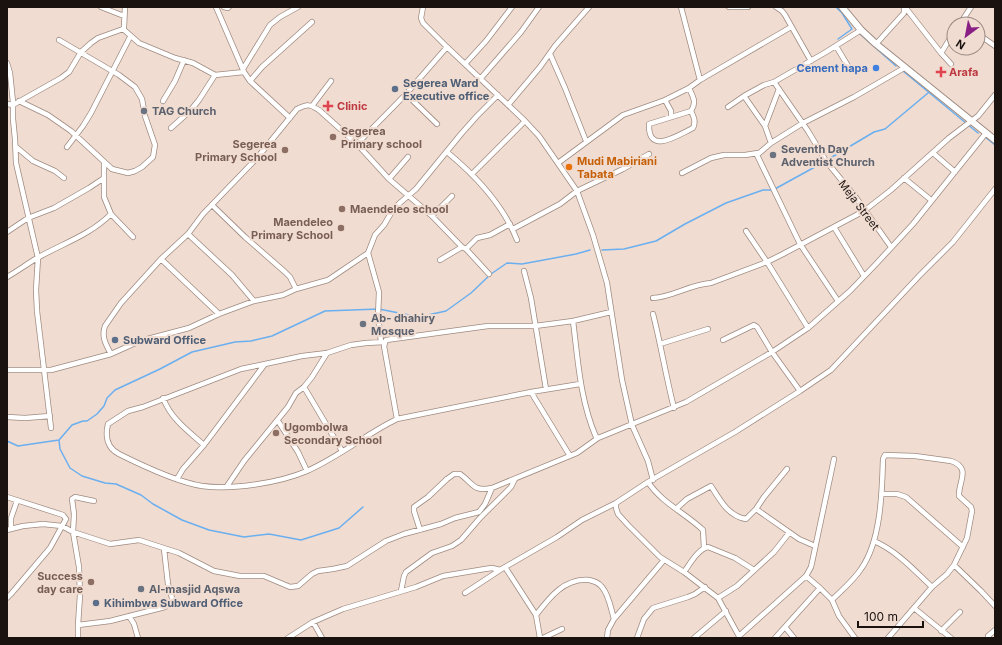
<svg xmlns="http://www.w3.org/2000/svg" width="1002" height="645" viewBox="0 0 1002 645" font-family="Inter,sans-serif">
	<rect width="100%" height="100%" fill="#f1dcd1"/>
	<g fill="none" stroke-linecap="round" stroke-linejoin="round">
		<!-- stream -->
		<path stroke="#6aafef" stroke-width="1.5" d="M836 7 842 13 852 29 838 39
			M859 33 896 66
			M903 71 978 133
			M984 136 995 145
			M827 160 874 132 885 129 928 93
			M602 250 624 249 656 241 685 224 726 203 763 190H773L824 162
			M59 440 60 449 70 468 82 476 105 483 116 484 141 495 153 504 182 520 209 530 244 537 269 534 301 540 339 528 363 507
			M7 441 18 446 59 440 72 425 83 421H87L97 414 104 406 107 398 115 390 160 369 192 352 235 342 251 341 272 336 325 311 379 309 414 316H423L446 311 471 293 491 274 507 263 522 264 576 254 590 250"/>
		<!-- minor casing -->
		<g stroke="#9e8b81" stroke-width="6">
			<path id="minor" d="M101 7 124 16
				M216 7 244 72 250 81 290 118
				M224 7 228 8 229 7
				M423 7 421 18 423 23 447 47
				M681 7 700 80
				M729 7H748
				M776 7 782 11 785 15 811 61
				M905 7 941 53 951 64
				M960 24 971 7
				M123 29 139 43 175 58 193 63 215 75 244 72
				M978 34 995 46
				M876 44 904 13V7
				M836 46 848 66
				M941 53 954 32
				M550 54 565 88 586 141
				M7 63 10 73 13 102V119L15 139 16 163 38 258 36 290 37 311 51 428
				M465 64 486 41 512 7
				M243 69 270 25 280 17 298 7
				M481 78 521 32 539 7
				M250 81 262 67 312 22
				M774 82 808 131 826 161 857 199 891 247
				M689 88C693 97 697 102 691 111L649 124C648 156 678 135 693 128 696 122 694 117 691 111
				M406 94 437 124
				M744 96 765 126
				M665 100 671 111V117
				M19 101 48 115 71 131 112 169 128 173 135 171 142 167 153 157 155 145 145 116 142 99 135 87 119 75 59 40
				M163 101 175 81 184 60
				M7 104 13 105 61 78 69 72 81 52 91 43 98 38 123 29 124 27 125 7
				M508 105 540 67 555 46 589 7
				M312 106 331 81
				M728 107 744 96 764 85 774 82 826 52 861 30
				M171 128 190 111 199 100 215 75
				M771 143 765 126 779 89
				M357 144 406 94 447 47 525 121 539 136 577 191 593 235 607 283 622 380 632 425 648 461 653 480
				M15 146 33 161 55 171 64 178
				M67 147 83 126 91 113 130 37
				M447 152C476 176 503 204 517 240
				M933 153 955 172
				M558 163 623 115 665 100 689 88 700 80 791 27
				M682 173 711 158 724 155H745L758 153
				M472 174 525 121
				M104 178V197L111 214 133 237
				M904 178 931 200
				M389 179 408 157
				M212 205 245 237 285 272 290 277 296 289
				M432 216 452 196
				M834 227 864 276
				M513 229 560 204 577 191 623 169 649 154
				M746 231 767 262 808 328
				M7 232 28 218 54 208 89 188 104 178V162
				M188 234 232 275 254 301
				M466 249 489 274
				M368 253 379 292 378 316 381 342
				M161 259 219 314
				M440 260 462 247
				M524 271 531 298 546 389
				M7 277C18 271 28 263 39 257 64 243 90 235 111 214
				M653 298C673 297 691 284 711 283L767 262 783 254 864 211 891 190 949 138 978 116 995 95
				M838 301 800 244 757 155 771 143 803 123 854 97 904 68
				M653 314C661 345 666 377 674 408
				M573 321C578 360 580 400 596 437L598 438 603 436 686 402 772 352 808 328 850 291 876 264 913 224 986 133
				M723 340 754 325 757 327 772 352 800 391
				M660 344 708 329
				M111 354C106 345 101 336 105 326L121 303 161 259 188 234 203 214 257 158 297 109C308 104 309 104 319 110L357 144 389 179 432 216 462 247 466 249 477 238 490 235 510 224
				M265 364 241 369 143 407 128 411 108 424C105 436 107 448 119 454 143 466 176 482 202 486 232 490 279 483 307 471 339 457 366 434 397 419L531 392 580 384
				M7 370H51L111 354 140 341 189 328 219 314 254 301 283 295 296 289 328 280 368 253 375 235 384 225 394 208 416 189 461 134 477 116 498 95
				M304 387 342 451
				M531 392 570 456
				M163 398C171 419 188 431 204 445
				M7 417 25 418 50 416
				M397 419 384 346 386 340 488 326H535L573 321 611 312
				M278 421 298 452 307 471
				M177 479 183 469 204 445 265 364 302 356 327 353 351 345 366 343 384 342
				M648 482C662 503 685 513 703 530L704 548
				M227 486 244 461 288 407 296 393 304 387 312 377 327 353
				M882 494H897L906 497 963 547
				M7 497 63 515 66 519 50 548 11 594 7 598
				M676 509 687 499 711 486C720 500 728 516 746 519L756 509 764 497 787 469
				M756 509 799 539 815 546
				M11 529V518L17 501
				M7 530 23 526 43 524 62 526 73 532 110 544 139 540 179 553 214 571 240 576H264L290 587 298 586 312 574 318 571 333 569 347 566 386 541 404 534 441 524 455 518 479 512 485 504 492 488
				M420 530 414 511V507L428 497 447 479 454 474H460C474 484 473 492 492 488L577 453 598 438
				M874 541C897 551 914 570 932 587
				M954 565 981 591 995 606
				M505 567 536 615
				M684 572C690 564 698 549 708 547L735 558 754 570
				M806 576 820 588 832 600 839 616 855 638
				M401 591 404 576 406 572 432 553 452 546 461 540 480 518 511 487 515 479
				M465 593 500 570 557 537 582 520 616 503
				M718 598 737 586 774 552 789 533
				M832 600C841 591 854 580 861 569 881 541 882 492 883 459L885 455 915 456 951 461C972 468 958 482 959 496L971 507 972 511 967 538 954 565 947 574 932 587 888 638
				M914 608 951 638
				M129 616 134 624 138 638
				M313 622 322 638
				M78 625 110 621 165 607 172 603V598L168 584 164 549
				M785 627 794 638
				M941 631 960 612
				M739 636 806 576 811 567 813 558 834 459
				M988 636 995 630
				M78 638V625L80 595 79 567 73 532 74 514 72 499 75 497 94 501
				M288 638 313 622 343 609 416 587 443 576 485 569 492 568 500 570
				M540 638 536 615C549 598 564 578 589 580 594 581 599 583 602 587 609 595 611 609 614 619
				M543 638 562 629
				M607 638 608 630 614 619 664 560
				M637 638 644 619 653 608 688 597 695 594 705 587
				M694 638 726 611
				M740 638 718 598 684 572 660 557 628 525 618 514 616 508V503L648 482 735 432 800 391 831 370 920 275 953 242 995 189
				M775 638 820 588"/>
		</g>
		<!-- secondary casing -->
		<g stroke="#9e8b81" stroke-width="8">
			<path id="secondary" d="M842 7 861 30 876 44 995 140"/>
		</g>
		<!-- minor -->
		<use href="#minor" stroke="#fff" stroke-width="4.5"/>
		<!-- secondary -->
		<use href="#secondary" stroke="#fff" stroke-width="6"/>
	</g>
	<!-- markers -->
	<circle fill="#3f7fe0" stroke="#f1dcd1" stroke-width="1.5" cx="876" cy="68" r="4"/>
	<g fill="#e0444e" stroke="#f1dcd1" stroke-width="1.5">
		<path d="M939 66h4v4h4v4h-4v4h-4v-4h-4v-4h4z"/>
		<path d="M326 100h4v4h4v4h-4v4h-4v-4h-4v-4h4z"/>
	</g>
	<g fill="#5c6f8a" stroke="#f1dcd1" stroke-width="1.5">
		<circle cx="395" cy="89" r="4"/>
		<circle cx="115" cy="340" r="4"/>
		<circle cx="96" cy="603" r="4"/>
	</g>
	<g fill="#6b7280" stroke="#f1dcd1" stroke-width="1.5">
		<circle cx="144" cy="111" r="4"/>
		<circle cx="773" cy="155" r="4"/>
		<circle cx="363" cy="324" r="4"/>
		<circle cx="141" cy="589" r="4"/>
	</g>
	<g fill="#8d6e63" stroke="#f1dcd1" stroke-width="1.5">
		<circle cx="333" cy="137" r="4"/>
		<circle cx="285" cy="150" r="4"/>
		<circle cx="342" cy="209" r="4"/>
		<circle cx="341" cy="228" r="4"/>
		<circle cx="276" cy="433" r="4"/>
		<circle cx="91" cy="582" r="4"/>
	</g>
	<circle fill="#e8710a" stroke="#f1dcd1" stroke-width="1.5" cx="569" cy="167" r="4"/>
	<g text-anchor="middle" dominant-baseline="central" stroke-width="4" stroke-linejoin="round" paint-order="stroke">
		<!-- shop labels -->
		<g font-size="11" font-weight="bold" fill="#366cbe" stroke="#f1dcd1" text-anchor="end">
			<text x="868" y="68">Cement hapa</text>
		</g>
		<!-- health labels -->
		<g font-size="11" font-weight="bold" fill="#be3a42" stroke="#f1dcd1" text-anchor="start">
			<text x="949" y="72">Arafa</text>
			<text x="337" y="106">Clinic</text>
		</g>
		<!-- service labels -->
		<g font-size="11" font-weight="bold" fill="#4e5e75" stroke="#f1dcd1" text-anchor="start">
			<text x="403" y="83">Segerea Ward<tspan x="403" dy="13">Executive office</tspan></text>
			<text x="123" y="340">Subward Office</text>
			<text x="104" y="603">Kihimbwa Subward Office</text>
		</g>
		<!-- worship labels -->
		<g font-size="11" font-weight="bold" fill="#5b616d" stroke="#f1dcd1" text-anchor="start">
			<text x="152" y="111">TAG Church</text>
			<text x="781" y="149">Seventh Day<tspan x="781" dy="13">Adventist Church</tspan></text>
			<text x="371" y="318">Ab- dhahiry<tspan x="371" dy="13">Mosque</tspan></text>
			<text x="149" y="589">Al-masjid Aqswa</text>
		</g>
		<!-- education labels -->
		<g font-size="11" font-weight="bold" fill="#785e54" stroke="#f1dcd1" text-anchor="start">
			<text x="341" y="131">Segerea<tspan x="341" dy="13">Primary school</tspan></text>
			<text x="277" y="144" text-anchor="end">Segerea<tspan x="277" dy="13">Primary School</tspan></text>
			<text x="350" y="209">Maendeleo school</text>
			<text x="333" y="222" text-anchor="end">Maendeleo<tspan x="333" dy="13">Primary School</tspan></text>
			<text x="284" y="427">Ugombolwa<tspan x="284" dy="13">Secondary School</tspan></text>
			<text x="83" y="576" text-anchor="end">Success<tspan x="83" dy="13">day care</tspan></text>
		</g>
		<!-- food labels -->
		<g font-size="11" font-weight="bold" fill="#c56008" stroke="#f1dcd1" text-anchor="start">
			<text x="577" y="161">Mudi Mabiriani<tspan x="577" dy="13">Tabata</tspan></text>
		</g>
		<!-- street labels -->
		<g font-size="11" fill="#19120e" stroke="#f1dcd1">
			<text transform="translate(859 205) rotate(53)">Meja Street</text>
		</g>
	</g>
	<!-- border -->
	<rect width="1002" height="645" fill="none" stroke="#19120e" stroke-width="16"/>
	<!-- north arrow -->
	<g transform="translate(966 36) rotate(212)"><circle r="19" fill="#f1dcd1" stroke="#9b8b83"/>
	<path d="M0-3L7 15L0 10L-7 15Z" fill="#891f85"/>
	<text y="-6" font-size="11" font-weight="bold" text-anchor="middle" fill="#19120e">N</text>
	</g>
	<!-- scale -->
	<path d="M858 621v6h65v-6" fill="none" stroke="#19120e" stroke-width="2"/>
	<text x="864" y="621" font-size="12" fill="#19120e" stroke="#f1dcd1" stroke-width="3" paint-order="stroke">100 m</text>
</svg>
